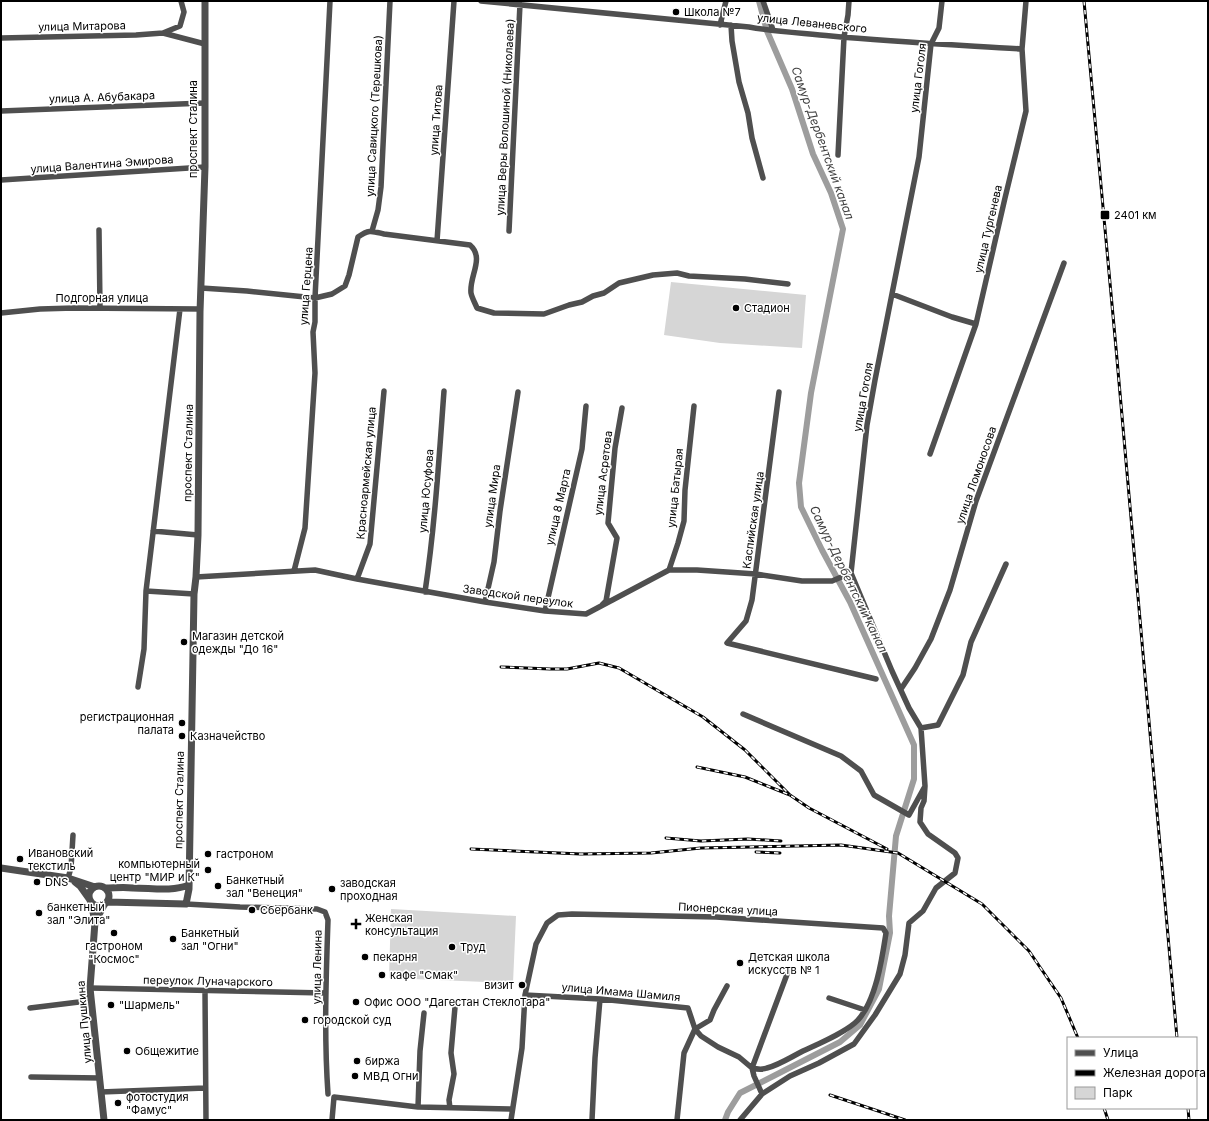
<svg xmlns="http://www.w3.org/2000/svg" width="1209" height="1121" viewBox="0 0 1209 1121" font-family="Inter,sans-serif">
	<rect width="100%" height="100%" fill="#fff"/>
	<!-- green -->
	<path fill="#d6d6d6" d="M671 282 806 295 802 348 720 343 664 335Z
		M391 909 516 916 513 983 389 978Z"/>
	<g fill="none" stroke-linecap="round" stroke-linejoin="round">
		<!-- canal -->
		<path stroke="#9d9d9d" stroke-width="6" d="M725 1120 728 1112 740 1093 840 1042 860 1025 879 989 890 933 889 916 896 836 914 779V745L850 602 822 550 801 507 799 483 811 393 843 229 831 193 813 154 792 89 767 31 759 1"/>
		<!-- minor -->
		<path stroke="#4f4f4f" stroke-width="5.5" d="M481 1 749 27C776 32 803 33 831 36 894 42 958 45 1022 49
			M763 1 773 30
			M720 25 726 1
			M731 25 732 41 739 82 748 113 752 138 763 178
			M163 33 205 44
			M1 38 136 35 163 33 180 26 184 12 181 1
			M1 111 205 103
			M838 155 844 37 848 15 849 1
			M1 180 205 167
			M99 230 100 308
			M372 231 378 210 381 187 390 1
			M509 231 520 4
			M437 241 454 1
			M201 288 247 291 315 298 332 294 345 286 349 275 358 237C369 229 372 231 384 234L470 245C485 258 469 276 471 293 472 298 475 303 477 308L494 313 544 314 569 305 582 302 593 296 604 293 619 283 653 275 677 273 689 276 745 279 788 284
			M892 294 952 317 976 324
			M1 313 40 309 74 308 200 309V312
			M779 392 752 600 746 621 727 643 876 679
			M930 454 976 324 1005 198 1026 111 1022 49 1026 1
			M153 531 198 535
			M669 570 678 543 684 521 685 490 694 406
			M294 571 305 528 315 373 313 332 315 322V298L330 1
			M196 577 315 570 357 579 485 602 545 611 586 614 669 570H697L756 574 802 581H832L851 573
			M357 579 370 544 384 391
			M146 591 194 594
			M425 592C435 525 439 458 444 391
			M485 602 494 562 500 511 518 392
			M602 605 606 601 617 538 608 523 615 448 622 408
			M545 611 582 449 586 406
			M138 687 144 649 146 591 180 309
			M901 689 915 668 931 639 950 590 976 501 1064 263
			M743 714 841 756 861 771 874 795 909 815 924 788
			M921 728 938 725 963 675 971 642 1006 564
			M68 878 71 868 73 835
			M186 904 240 907 317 909 325 912 328 920C326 978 324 1036 328 1094
			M90 988 325 993
			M205 991 206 1120
			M525 995 600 999 688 1008 695 1029 701 1036 718 1047 739 1057 752 1068 754 1076 762 1094
			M829 998 865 1010
			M30 1008 79 1002 91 996
			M31 1077 100 1078
			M101 1092 205 1088
			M418 1107 420 1051 424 1013
			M450 1108 449 1100 454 1074 451 1053 455 1007
			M332 1120 334 1097 418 1107 512 1109
			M511 1120 522 1048 525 995 536 944 547 923 558 915 572 914 716 917 883 928 886 933C882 959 876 1000 858 1020 847 1032 818 1044 803 1051 791 1057 779 1065 767 1068 762 1070 756 1069 752 1068L789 969
			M592 1120 595 1058 600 999
			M677 1120 684 1053 695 1029 710 1020 714 1010 727 986
			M740 1120 762 1094 790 1076 819 1063 854 1044 875 1015 900 974 905 955 909 923 923 911 936 888 955 873 958 858 955 853 928 834 920 822 921 808 924 801 925 786 921 728 909 708 892 671 851 573 867 425 875 380 919 157 931 44 939 28 942 1"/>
		<!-- tertiary -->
		<path stroke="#4f4f4f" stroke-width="7" d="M1 868 68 878 95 887
			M75 882 80 886 90 900
			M89 896a10 10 0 1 1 20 0a10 10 0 1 1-20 0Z
			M105 888C114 888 124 887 133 888 152 888 171 892 189 885
			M91 902 95 922 90 988 104 1120
			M107 902 186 904 189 889 194 594 196 577 198 535 200 312 205 167V1
			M95 922 104 905"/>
		<!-- rail casing -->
		<g stroke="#000" stroke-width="3">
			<path id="rail" d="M1084 1 1116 348 1177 1038
				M501 667 550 669H567L599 663 619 668 703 717 745 750 790 795
				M697 767 745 777 790 795 809 808 887 849
				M666 838 701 841 748 839 781 841
				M471 849 581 854 651 853 701 848 841 845 898 853 982 904 1029 951 1061 998 1078 1038
				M756 852 780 853
				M830 1095 905 1120
				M1104 1108 1108 1120
				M1188 1108 1189 1120"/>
		</g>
		<!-- rail -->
		<use href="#rail" stroke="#fff" stroke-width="1.5" stroke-dasharray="4.5" stroke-linecap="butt"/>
	</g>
	<!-- markers -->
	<g fill="#000" stroke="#fff" stroke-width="1.5">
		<circle cx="676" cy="12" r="4"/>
		<rect x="1100" y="210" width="10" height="10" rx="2"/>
		<circle cx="736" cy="308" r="4"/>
		<circle cx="184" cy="642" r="4"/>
		<circle cx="182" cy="723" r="4"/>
		<circle cx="182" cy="736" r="4"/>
		<circle cx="208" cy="854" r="4"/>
		<circle cx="20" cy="859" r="4"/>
		<circle cx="208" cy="870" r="4"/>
		<circle cx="37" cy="882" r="4"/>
		<circle cx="218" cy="886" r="4"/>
		<circle cx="332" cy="889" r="4"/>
		<circle cx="252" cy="910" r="4"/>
		<circle cx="39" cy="913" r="4"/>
		<path d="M354 918h4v4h4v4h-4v4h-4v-4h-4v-4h4z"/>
		<circle cx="114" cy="933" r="4"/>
		<circle cx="173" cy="939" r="4"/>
		<circle cx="452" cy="947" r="4"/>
		<circle cx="365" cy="957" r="4"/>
		<circle cx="740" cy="963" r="4"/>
		<circle cx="382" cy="975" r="4"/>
		<circle cx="522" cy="985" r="4"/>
		<circle cx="356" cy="1002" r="4"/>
		<circle cx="111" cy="1005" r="4"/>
		<circle cx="305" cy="1020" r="4"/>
		<circle cx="127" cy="1051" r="4"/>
		<circle cx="357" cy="1061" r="4"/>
		<circle cx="355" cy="1076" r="4"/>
		<circle cx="118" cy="1103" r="4"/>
	</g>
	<g text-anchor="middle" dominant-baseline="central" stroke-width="3" stroke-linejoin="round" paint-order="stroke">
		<!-- poi labels -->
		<g font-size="11" fill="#000" stroke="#fff" text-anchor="start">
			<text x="684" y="12">Школа №7</text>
			<text x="1114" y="215">2401 км</text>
			<text x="744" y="308">Стадион</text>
			<text x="192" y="636">Магазин детской<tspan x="192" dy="13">одежды "До 16"</tspan></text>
			<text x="174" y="717" text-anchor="end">регистрационная<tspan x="174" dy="13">палата</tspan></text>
			<text x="190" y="736">Казначейство</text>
			<text x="28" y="853">Ивановский<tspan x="28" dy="13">текстиль</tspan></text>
			<text x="216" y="854">гастроном</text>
			<text x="200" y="864" text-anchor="end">компьютерный<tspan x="200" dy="13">центр "МИР и К"</tspan></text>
			<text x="226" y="880">Банкетный<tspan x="226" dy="13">зал "Венеция"</tspan></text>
			<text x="45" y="882">DNS</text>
			<text x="340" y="883">заводская<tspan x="340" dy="13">проходная</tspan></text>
			<text x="47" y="907">банкетный<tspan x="47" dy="13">зал "Элита"</tspan></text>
			<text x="260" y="910">Сбербанк</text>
			<text x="365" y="918">Женская<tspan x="365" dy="13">консультация</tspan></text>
			<text x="181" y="933">Банкетный<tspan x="181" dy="13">зал "Огни"</tspan></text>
			<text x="114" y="946" text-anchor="middle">гастроном<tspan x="114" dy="13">"Космос"</tspan></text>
			<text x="460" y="947">Труд</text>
			<text x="373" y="957">пекарня</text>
			<text x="748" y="957">Детская школа<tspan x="748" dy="13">искусств № 1</tspan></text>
			<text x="390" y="975">кафе "Смак"</text>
			<text x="514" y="985" text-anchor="end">визит</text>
			<text x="364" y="1002">Офис ООО "Дагестан СтеклоТара"</text>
			<text x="119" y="1005">"Шармель"</text>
			<text x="313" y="1020">городской суд</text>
			<text x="135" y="1051">Общежитие</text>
			<text x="365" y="1061">биржа</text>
			<text x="363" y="1076">МВД Огни</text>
			<text x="126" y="1097">фотостудия<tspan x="126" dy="13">"Фамус"</tspan></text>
		</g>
		<!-- street labels -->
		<g font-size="11" fill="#000" stroke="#fff">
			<text transform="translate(812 23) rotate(6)">улица Леваневского</text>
			<text transform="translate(82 26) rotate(-1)">улица Митарова</text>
			<text transform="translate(918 78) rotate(-83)">улица Гоголя</text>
			<text transform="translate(102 97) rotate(-2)">улица А. Абубакара</text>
			<text transform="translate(374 116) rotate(-87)">улица Савицкого (Терешкова)</text>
			<text transform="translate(505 117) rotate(-87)">улица Веры Волошиной (Николаева)</text>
			<text transform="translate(436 120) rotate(-86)">улица Титова</text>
			<text transform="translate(193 129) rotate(-90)">проспект Сталина</text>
			<text transform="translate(102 164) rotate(-4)">улица Валентина Эмирова</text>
			<text transform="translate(988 229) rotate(-77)">улица Тургенева</text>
			<text transform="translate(306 286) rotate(-86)">улица Герцена</text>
			<text x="102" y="298">Подгорная улица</text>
			<text transform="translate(863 397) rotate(-80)">улица Гоголя</text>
			<text transform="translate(188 453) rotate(-89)">проспект Сталина</text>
			<text transform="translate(366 473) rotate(-85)">Красноармейская улица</text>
			<text transform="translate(603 473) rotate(-83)">улица Асретова</text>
			<text transform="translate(976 475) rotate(-71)">улица Ломоносова</text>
			<text transform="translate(675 488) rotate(-84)">улица Батырая</text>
			<text transform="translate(426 491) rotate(-85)">улица Юсуфова</text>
			<text transform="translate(492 496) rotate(-82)">улица Мира</text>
			<text transform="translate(558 507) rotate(-77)">улица 8 Марта</text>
			<text transform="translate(753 520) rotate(-82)">Каспийская улица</text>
			<text transform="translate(518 596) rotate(8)">Заводской переулок</text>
			<text transform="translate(179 800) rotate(-89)">проспект Сталина</text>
			<text transform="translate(728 909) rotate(3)">Пионерская улица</text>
			<text transform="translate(317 967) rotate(-89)">улица Ленина</text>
			<text transform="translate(208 981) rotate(1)">переулок Луначарского</text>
			<text transform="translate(621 992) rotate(5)">улица Имама Шамиля</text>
			<text transform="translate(84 1022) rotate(-95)">улица Пушкина</text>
		</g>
		<!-- water labels -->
		<g font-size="12" font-style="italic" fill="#3e3e3e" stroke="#fff">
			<text transform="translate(823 143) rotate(70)">Самур-Дербентский канал</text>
			<text transform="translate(849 579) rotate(64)">Самур-Дербентский канал</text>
		</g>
	</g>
	<!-- border -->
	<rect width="1209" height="1121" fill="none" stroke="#000000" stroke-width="4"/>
	<!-- legend -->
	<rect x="1067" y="1037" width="130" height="72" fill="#ffffff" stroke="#999999"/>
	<rect x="1075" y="1050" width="20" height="6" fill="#4f4f4f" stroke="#999999"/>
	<text x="1103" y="1057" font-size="12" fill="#000000">Улица</text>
	<rect x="1075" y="1070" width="20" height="6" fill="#000000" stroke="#999999"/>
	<text x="1103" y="1077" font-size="12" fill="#000000">Железная дорога</text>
	<rect x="1075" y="1087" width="20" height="12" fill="#d6d6d6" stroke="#999999"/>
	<text x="1103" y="1097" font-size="12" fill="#000000">Парк</text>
</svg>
